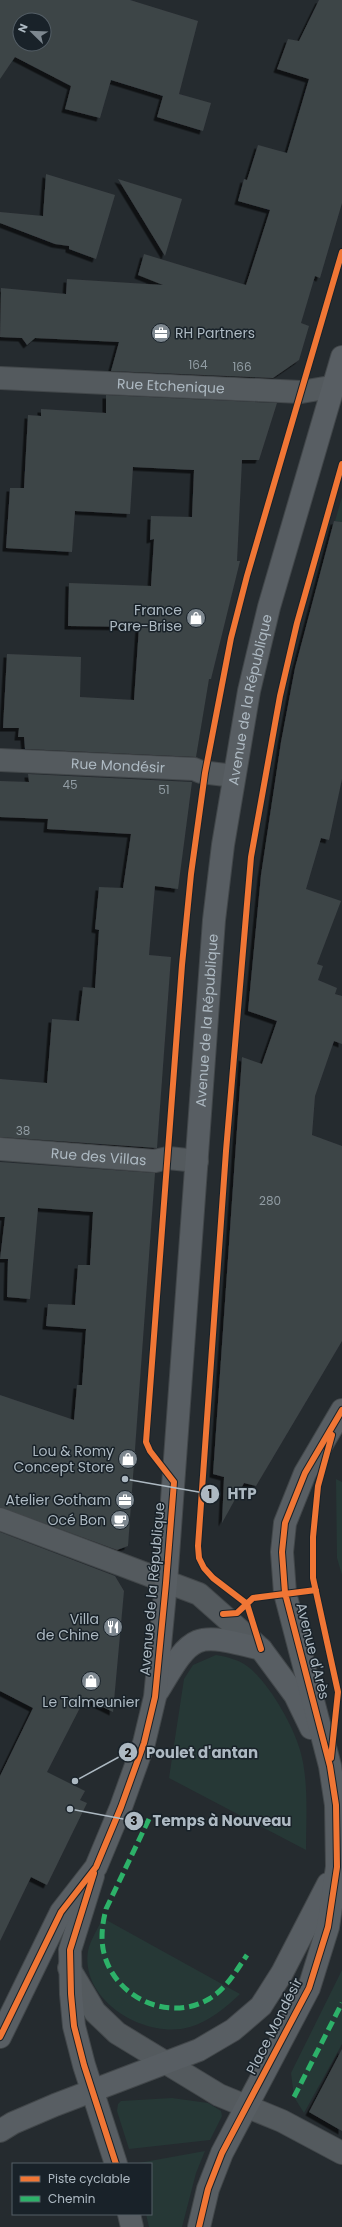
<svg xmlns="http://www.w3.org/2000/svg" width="342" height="2227" viewBox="0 0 342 2227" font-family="Poppins,sans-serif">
	<defs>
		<filter id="shadow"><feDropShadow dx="-3.5" dy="3.5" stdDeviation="0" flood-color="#0009"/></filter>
	</defs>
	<rect width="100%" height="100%" fill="#252b2f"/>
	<!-- green -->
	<path fill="#263836" d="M342 497V522L335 521Z
		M336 1479 342 1482V1575L337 1558Z
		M216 1655C227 1657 237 1659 247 1666 268 1681 293 1725 300 1750 309 1780 306 1819 306 1850L169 1778 184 1679 193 1665Z
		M103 1918 110 1922 240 1994C225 2008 210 2021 190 2027 146 2040 80 2001 88 1951 90 1941 98 1928 103 1918Z
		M342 1970V2044L304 2113 294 2097 291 2073Z
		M172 2098 208 2103 221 2111 222 2116 210 2140 129 2149 117 2111 118 2104 121 2101Z
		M205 2151 196 2173 182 2227H149L146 2214H151V2164H133Z"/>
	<!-- building -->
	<path fill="#3e4447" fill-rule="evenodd" filter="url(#shadow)" d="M0 0H130L198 21 179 94 211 103 203 131 157 117 163 96 111 80 100 118 65 109 71 86 15 57 0 79ZM20 20H44V44H20Z
		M319 0H342V203L320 278 315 276 301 323 309 326 299 360 273 378 111 371 119 342 35 338 27 345 22 338 0 337 1 288 66 294 67 279 163 285 138 275 144 254 246 285 270 210 238 201 244 179 247 180 258 145 287 153 309 79 277 69 288 39 299 41Z
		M46 174 115 195 96 259 69 249V246L55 244 0 223V212L43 216Z
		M118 179 182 199 165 256Z
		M106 395 277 403 259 460H242L237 561H240L211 679H209L196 757 25 749 24 737H18L19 728H3L7 654 81 657 80 697 134 700 139 627 68 626 69 583 151 586 154 539 150 540 151 516 192 517 194 470 133 467 130 514 75 511 72 552 6 548 10 488H24L28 415 41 416V409L106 413Z
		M334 521 342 522V779L329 840 321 838 306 889 341 901 317 964 323 966 318 980 337 988 335 994 342 996V1044L334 1041 315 1096 312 1135 342 1146V1341L256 1486 244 1483 222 1523 224 1477 213 1474 242 1057 262 1064 277 1021 248 1011 261 875 281 742 295 668Z
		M28 774 192 782 178 889 155 886 149 955 171 957 157 1148 0 1137V1079L47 1083 52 1019 79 1021 83 987 95 988 99 930 95 929 99 887 123 888 131 834 47 829 48 819 0 817V781L29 782Z
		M0 1162 155 1173 128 1546 117 1550 0 1507V1395L74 1420 77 1385H82L86 1329 46 1326 48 1304 75 1305 78 1265H90L93 1212 38 1208 30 1299 7 1297 8 1259H0L5 1217H0Z
		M0 1532 115 1576 124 1591 113 1712 85 1698 47 1772 85 1791 80 1800 87 1803 47 1885 31 1877 0 1941V1776L33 1708 0 1691Z
		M342 2049V2131L309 2112Z"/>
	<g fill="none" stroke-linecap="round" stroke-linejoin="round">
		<!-- minor casing -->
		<g stroke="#42474a" stroke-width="24">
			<g id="minor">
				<path id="s1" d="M0 378 301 392 342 385"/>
				<path id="s2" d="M0 760 194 769 201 772 234 776"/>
				<path id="s3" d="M0 1149 155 1161 168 1158 197 1161"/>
				<path d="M0 1519 199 1594 261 1649"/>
				<path d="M69 1968 95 2012 117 2033 219 2095 282 2121 342 2153"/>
			</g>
		</g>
		<!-- secondary casing -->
		<g stroke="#42474a" stroke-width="24">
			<g id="secondary">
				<path d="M158 1691C193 1632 194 1632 261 1649L295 1695 311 1728"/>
				<path d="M93 1876 70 1950 71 1994 74 2026 84 2065 116 2164"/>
				<path id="s4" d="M0 2037 61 1912 96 1867 121 1807 144 1743 155 1697 166 1583 214 920 223 845 249 691 269 607 342 357"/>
				<path d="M0 2131 13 2123 55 2105 199 2050 233 2030 261 2006 282 1973 328 1884"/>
				<path d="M129 2214 132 2227"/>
				<path d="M199 2227 208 2189 222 2153 309 1988 328 1927 337 1867 336 1805 330 1766 285 1593 282 1552 285 1523 305 1473 342 1410"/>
			</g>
		</g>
		<!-- minor -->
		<use href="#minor" stroke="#545a5e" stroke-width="22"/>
		<!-- secondary -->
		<use href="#secondary" stroke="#585e63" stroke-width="22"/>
		<!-- quiet -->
		<path stroke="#2db169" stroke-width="5" stroke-dasharray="10 5" stroke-linecap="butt" d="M149 1819 106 1909C102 1925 100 1941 105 1957 118 1999 170 2022 209 1999 226 1989 236 1971 247 1955
			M294 2097 342 2003"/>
		<!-- cycleway casing -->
		<g stroke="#192229" stroke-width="8">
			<path id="cycleway" d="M223 1614 237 1613 253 1598 316 1590
				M261 1649 247 1604 213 1578 204 1568 199 1558 198 1546 226 1151 251 857 280 696 297 623 342 464
				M331 1758 338 1692 313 1578V1537L318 1486 332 1435
				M94 1873 70 1950 71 1994 74 2026 84 2065 116 2164
				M0 2037 61 1912 96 1867 121 1807 144 1743 155 1697 166 1583 174 1482 150 1451 146 1442 182 965 191 874 205 773 231 638 247 576 342 252
				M199 2227 208 2189 222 2153 309 1988 328 1927 337 1867 336 1805 330 1766 285 1593 282 1552 285 1523 305 1473 342 1410"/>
		</g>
		<!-- cycleway -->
		<use href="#cycleway" stroke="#f07635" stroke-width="6"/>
	</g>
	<!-- icons -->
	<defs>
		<g id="office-disc" transform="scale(1)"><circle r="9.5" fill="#7d878f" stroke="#192229"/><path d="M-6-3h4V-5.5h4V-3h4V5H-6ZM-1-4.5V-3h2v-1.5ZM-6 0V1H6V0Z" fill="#fff"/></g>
		<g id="shop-disc" transform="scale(1)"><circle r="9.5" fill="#7d878f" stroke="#192229"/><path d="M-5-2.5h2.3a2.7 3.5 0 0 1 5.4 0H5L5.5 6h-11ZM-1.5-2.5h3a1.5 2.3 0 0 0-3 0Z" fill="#fff"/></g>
		<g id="cafe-disc" transform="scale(1)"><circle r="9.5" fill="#7d878f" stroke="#192229"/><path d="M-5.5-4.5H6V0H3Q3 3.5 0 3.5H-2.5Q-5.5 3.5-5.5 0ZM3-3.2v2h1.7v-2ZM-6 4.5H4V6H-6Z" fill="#fff"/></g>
		<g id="restaurant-disc" transform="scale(1)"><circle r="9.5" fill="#7d878f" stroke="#192229"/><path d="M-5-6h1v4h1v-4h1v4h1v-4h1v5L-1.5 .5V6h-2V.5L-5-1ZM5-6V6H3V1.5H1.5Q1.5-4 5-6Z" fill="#fff"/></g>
	</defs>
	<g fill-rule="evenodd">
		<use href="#office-disc" x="161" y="333"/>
		<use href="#shop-disc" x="196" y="618"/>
		<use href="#shop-disc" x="128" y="1459"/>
		<use href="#office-disc" x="125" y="1500"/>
		<use href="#cafe-disc" x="120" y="1520"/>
		<use href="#restaurant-disc" x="113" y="1627"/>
		<use href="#shop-disc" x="91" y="1681"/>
	</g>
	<g text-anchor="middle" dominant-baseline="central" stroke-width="3" stroke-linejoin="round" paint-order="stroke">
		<!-- number labels -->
		<g font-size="12" fill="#919ca3">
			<text x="198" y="364">164</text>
			<text x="242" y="366">166</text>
			<text x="70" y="784">45</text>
			<text x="164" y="789">51</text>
			<text x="23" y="1130">38</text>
			<text x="270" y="1200">280</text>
		</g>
		<!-- poi labels -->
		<g font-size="14" fill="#adb9c2" stroke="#192229" text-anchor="end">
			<text x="175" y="333" text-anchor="start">RH Partners</text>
			<text x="182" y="610">France<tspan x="182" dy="16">Pare-Brise</tspan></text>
			<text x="114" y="1451">Lou &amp; Romy<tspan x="114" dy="16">Concept Store</tspan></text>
			<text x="111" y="1500">Atelier Gotham</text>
			<text x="106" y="1520">Océ Bon</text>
			<text x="99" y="1619">Villa<tspan x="99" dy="16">de Chine</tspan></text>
			<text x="91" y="1702" text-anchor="middle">Le Talmeunier</text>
		</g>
		<!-- street labels -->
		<g font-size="14" fill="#adb9c2" stroke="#192229">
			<text stroke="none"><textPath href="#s1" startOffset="171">Rue Etchenique</textPath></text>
			<text stroke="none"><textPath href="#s4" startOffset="1379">Avenue de la République</textPath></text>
			<text stroke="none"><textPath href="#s2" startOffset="118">Rue Mondésir</textPath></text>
			<text stroke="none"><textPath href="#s4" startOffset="1055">Avenue de la République</textPath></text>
			<text stroke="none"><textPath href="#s3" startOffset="99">Rue des Villas</textPath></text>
			<text transform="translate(152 1589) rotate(-85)">Avenue de la République</text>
			<text transform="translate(313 1651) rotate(76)">Avenue d'Arès</text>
			<text transform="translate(274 2026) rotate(-63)">Place Mondésir</text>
		</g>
	</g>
	<!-- callouts -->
	<path fill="none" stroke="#adb9c2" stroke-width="1.5" d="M125 1479L210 1494M75 1781L128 1752M70 1809L134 1821"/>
	<g fill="#adb9c2" stroke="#192229" stroke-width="1.5">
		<circle cx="125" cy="1479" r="4"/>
		<circle cx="75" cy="1781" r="4"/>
		<circle cx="70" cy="1809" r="4"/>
		<circle cx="210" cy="1494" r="10"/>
		<circle cx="128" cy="1752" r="10"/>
		<circle cx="134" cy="1821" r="10"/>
	</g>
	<g font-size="12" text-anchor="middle" font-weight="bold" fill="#111">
		<text x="210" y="1498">1</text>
		<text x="128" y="1757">2</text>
		<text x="134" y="1825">3</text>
	</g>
	<g font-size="15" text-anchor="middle" font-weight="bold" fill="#adb9c2" stroke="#192229" stroke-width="3" stroke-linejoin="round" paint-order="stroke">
		<text x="242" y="1499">HTP</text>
		<text x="202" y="1758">Poulet d'antan</text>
		<text x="222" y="1826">Temps à Nouveau</text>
	</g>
	<!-- legend -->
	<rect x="12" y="2163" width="140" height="52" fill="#192229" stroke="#545e66"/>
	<rect x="20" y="2176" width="20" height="6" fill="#f07635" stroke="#545e66"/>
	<text x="48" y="2183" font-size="12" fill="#adb9c2">Piste cyclable</text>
	<rect x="20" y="2196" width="20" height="6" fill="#2db169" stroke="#545e66"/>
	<text x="48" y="2203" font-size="12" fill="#adb9c2">Chemin</text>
	<!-- north arrow -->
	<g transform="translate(32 32) rotate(293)"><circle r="19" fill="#192229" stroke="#545e66"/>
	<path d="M0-3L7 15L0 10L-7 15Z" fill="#7d878f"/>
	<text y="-6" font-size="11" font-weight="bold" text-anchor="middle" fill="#adb9c2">N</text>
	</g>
</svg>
